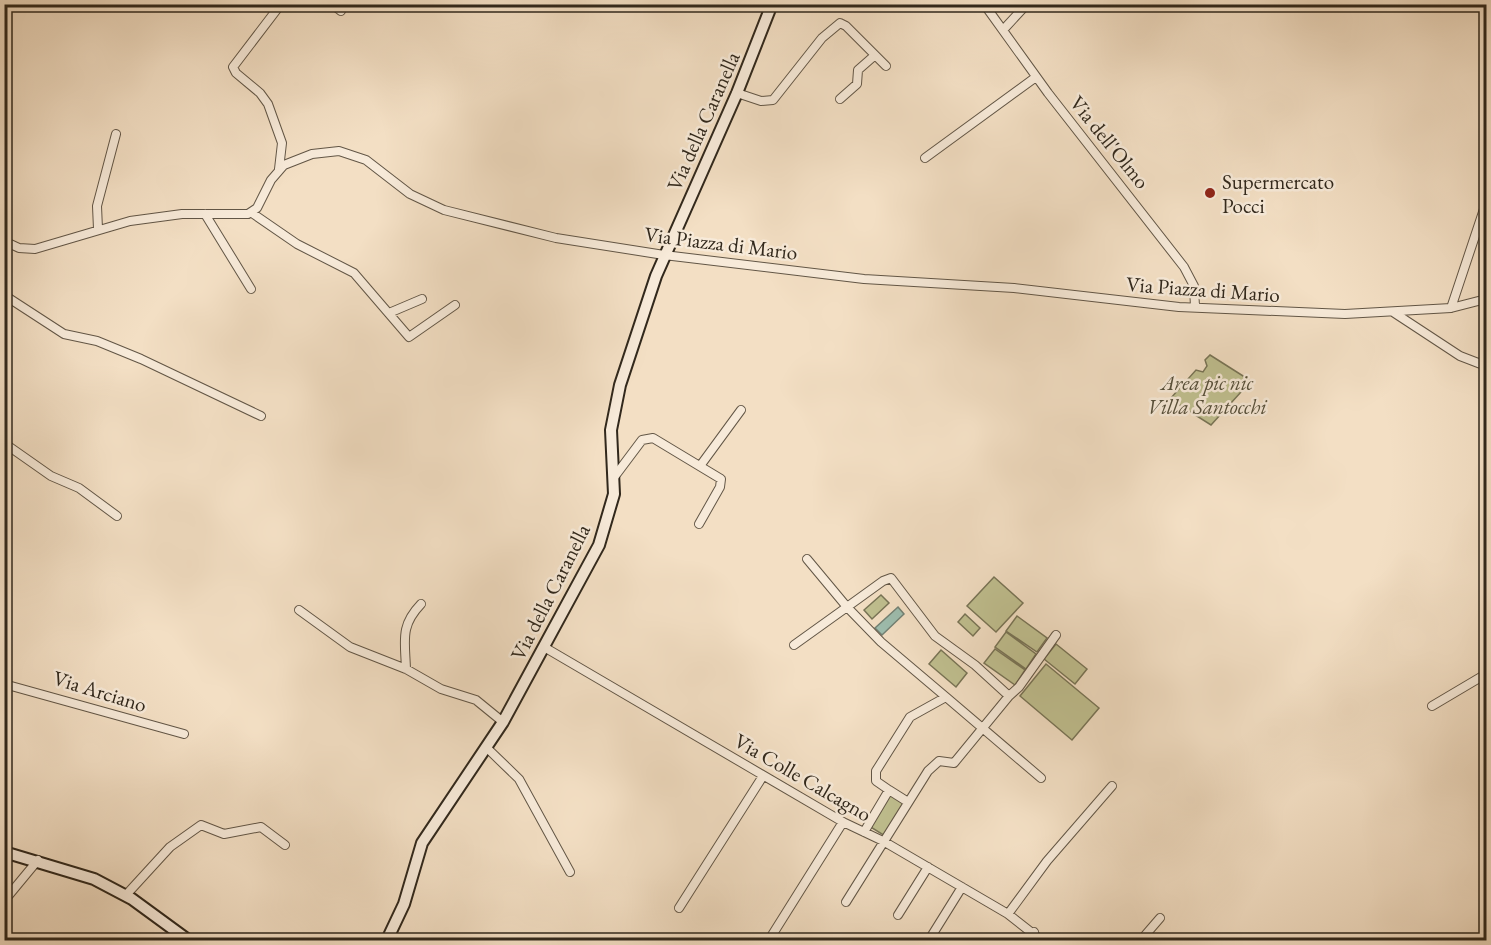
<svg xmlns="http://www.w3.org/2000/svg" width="1491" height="945" viewBox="0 0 1491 945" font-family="'EB Garamond',serif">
	<rect width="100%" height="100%" fill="#f3dfc4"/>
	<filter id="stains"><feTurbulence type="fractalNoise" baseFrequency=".00333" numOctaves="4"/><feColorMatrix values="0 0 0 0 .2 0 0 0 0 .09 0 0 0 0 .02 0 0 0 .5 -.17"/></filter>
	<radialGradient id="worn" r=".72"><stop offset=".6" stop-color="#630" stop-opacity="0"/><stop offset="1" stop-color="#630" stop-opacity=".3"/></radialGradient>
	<!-- green -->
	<path fill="#c0c090" stroke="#787456" stroke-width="1.5" d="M1210 355 1251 381 1211 425 1170 399 1196 370 1203 372 1207 366 1205 360Z
		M994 577 1023 603 996 632 967 606Z
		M881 595 889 603 872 619 864 610Z
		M965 614 980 628 973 636 958 622Z
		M1017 616 1047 638 1037 652 1006 631Z
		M1006 632 1036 654 1026 669 995 647Z
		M1056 644 1087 669 1075 684 1044 659Z
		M995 649 1025 670 1015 685 984 663Z
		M941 650 967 673 956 687 929 664Z
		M1046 664 1099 708 1072 740 1020 696Z
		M890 793 905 802 885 836 869 826Z"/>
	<!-- water -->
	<path fill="#9dbdae" stroke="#728174" stroke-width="1.5" d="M898 607 904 614 882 635 875 628Z"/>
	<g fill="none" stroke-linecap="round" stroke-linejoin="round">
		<!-- street casing -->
		<g stroke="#625646" stroke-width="10">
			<path id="street" d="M332 4 341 11
				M984 4 1048 93 1184 267 1194 286 1195 307
				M1003 30 1027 4
				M737 93 761 101 773 100 822 38 840 23 846 26 886 66
				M840 99 857 84 858 70 874 56
				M925 158 1036 77
				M279 169 282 143 268 104 260 93 236 73 233 67 281 4
				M252 213 297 244 354 273 409 337 455 305
				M205 214 251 289
				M98 229 97 206 116 134
				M4 241 19 248 35 249 130 221 182 214H248L257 208 271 180 284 165 312 154 339 151 366 160 410 194 444 210 556 238 664 255 864 279 1014 288 1179 307 1345 314 1451 308 1486 299
				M4 295 64 334 97 341 141 359 261 416
				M1451 308 1486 203
				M1393 312 1460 356 1486 366
				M389 313 422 299
				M4 443 51 476 79 488 117 516
				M700 466 741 410
				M615 476 642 440 653 438 721 479 720 487 699 524
				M299 610 350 647 406 669 441 689 476 700 503 722
				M794 645 847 607 807 559
				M544 647 843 822 883 841 1008 914 1041 940
				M406 669C405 640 400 626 421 604
				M4 684 184 734
				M1009 696 1019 687 1056 635
				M946 697 1041 778
				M1432 706 1486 674
				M487 748 519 779 570 872
				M889 790 908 802
				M126 895 170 847 201 825 224 834 261 827 285 845
				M4 901 38 860
				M846 902 928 771 939 761 954 763 1009 696 975 665 935 636 891 578 883 581 847 607 881 642 946 697 910 717 876 771V781L889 790 864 832
				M679 908 763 776
				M1008 914 1047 861 1112 786
				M898 915 928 867
				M769 940 843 822
				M929 940 962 887
				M1024 940 1034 932
				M1141 940 1160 918"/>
		</g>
		<!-- secondary casing -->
		<g stroke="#31281c" stroke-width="14">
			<path id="secondary" d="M4 852 94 879 132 899 188 940
				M387 940 404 904 422 843 503 722 599 545 614 494 611 430 620 385 656 276 737 93 772 4"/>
		</g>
		<!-- street -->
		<use href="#street" stroke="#f7ead9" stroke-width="8"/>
		<!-- secondary -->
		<use href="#secondary" stroke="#f7ead9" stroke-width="10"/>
	</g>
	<!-- markers -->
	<circle fill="#8f2418" stroke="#f7ead9" stroke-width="2" cx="1210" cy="193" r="6"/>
	<g text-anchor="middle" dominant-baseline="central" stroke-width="5" stroke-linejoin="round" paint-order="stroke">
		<!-- street labels -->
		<g font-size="21" fill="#31281c" stroke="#f7ead9">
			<text transform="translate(703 121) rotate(-66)">Via della Caranella</text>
			<text transform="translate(1110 142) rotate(51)">Via dell'Olmo</text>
			<text transform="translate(721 243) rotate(7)">Via Piazza di Mario</text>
			<text transform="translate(1203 289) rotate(4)">Via Piazza di Mario</text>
			<text transform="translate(550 592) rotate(-63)">Via della Caranella</text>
			<text transform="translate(100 691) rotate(17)">Via Arciano</text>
			<text transform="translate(803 777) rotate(30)">Via Colle Calcagno</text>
		</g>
		<!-- poi labels -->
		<g font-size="21" fill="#31281c" stroke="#f7ead9" text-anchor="start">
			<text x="1222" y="181">Supermercato<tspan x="1222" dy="24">Pocci</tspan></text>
		</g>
		<!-- park labels -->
		<g font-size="21" font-style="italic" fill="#554e39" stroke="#f7ead9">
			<text x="1207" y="382">Area pic nic<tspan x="1207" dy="24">Villa Santocchi</tspan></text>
		</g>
	</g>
	<!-- margin -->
	<rect width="1491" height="945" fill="none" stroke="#f3dfc4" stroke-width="24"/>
	<rect x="6" y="6" width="1479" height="933" fill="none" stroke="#31281c" stroke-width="3"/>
	<rect x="12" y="12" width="1467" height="921" fill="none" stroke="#31281c" stroke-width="1.5"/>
	<rect width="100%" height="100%" filter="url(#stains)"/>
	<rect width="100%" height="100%" fill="url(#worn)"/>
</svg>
